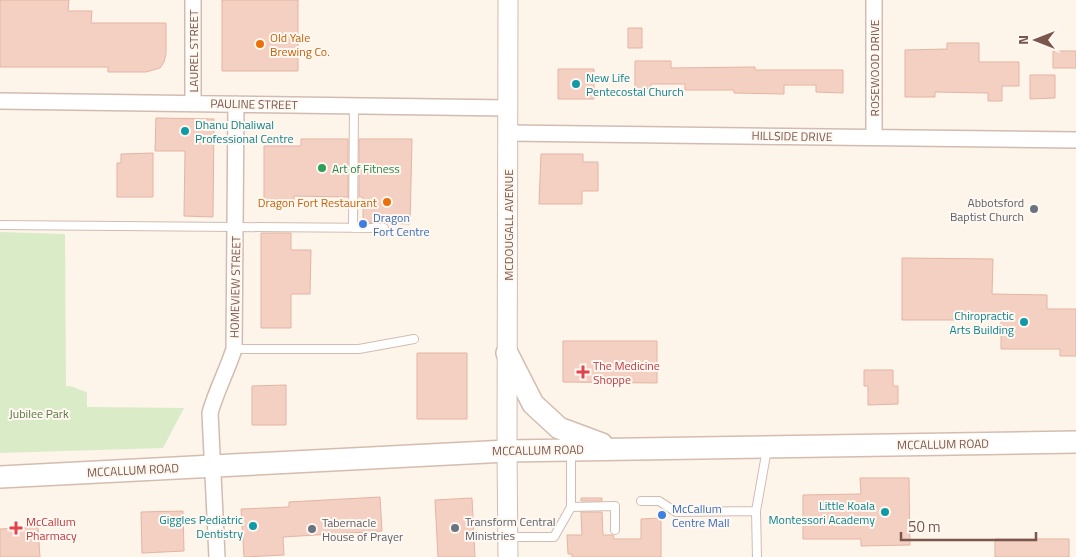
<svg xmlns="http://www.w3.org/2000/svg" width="1076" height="557" viewBox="0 0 1076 557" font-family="'Titillium Web',sans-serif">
	<rect width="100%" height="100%" fill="#fdf4ea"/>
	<!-- green -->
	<path fill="#daebc8" d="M0 232 65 234 66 386C75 386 78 390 87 392V407L184 408 163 448 0 453Z"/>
	<!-- building -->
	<path fill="#f3d0c2" stroke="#e5b4a2" d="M0 0H69L68 11H92L91 23H166V54L164 62 160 68 146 72H108V67H0Z
		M222 0H298V71H222Z
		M628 28H642V48H628Z
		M947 43H979V62H1019V86H1002V101H988V93L935 92V97H905V50L947 49Z
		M1053 51H1076V68H1053Z
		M635 61H671V68L755 67V70H843V93L816 92V85H784V94L734 93V90H685V84H651V89H635Z
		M558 69H594V99H558Z
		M1030 75H1055V98L1030 99Z
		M156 118 214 119 213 217 184 216 185 151H155Z
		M301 139H348V197L294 196V204H264V146H301Z
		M359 139H412L410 224 363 222V197H359Z
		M153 153V197H117V163H121V154Z
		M541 154H583V162H598V191H582V204H539Z
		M261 233H291V250H311L310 294H291V328H261Z
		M902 258 993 259 992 294 1047 295V309H1076V356H1060V349H1001V320H902Z
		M563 341H657V383L563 382Z
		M417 353H467V419H417Z
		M864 370H893V386H898V404L868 405V386H864Z
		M286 385V425H252V386Z
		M860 478H909L910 545 861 546V539H803V495L861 494Z
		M380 497 382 531 283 537 284 555 244 557 241 509 289 507V502Z
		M472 498 475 557H438L435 500Z
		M581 498H602V501H581Z
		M183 511 184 551 142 553 141 512Z
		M581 512H602L603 535H613L614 539H641V519L661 518V557H572V554H568L567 535H582Z
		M38 527 40 557H0V529Z
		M995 539H1069V557H995Z"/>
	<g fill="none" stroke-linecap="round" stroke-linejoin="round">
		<!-- service casing -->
		<g stroke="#d2bcb2" stroke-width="10">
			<path id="service" d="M0 225 236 227 384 228
				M353 228 354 106
				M234 349H359L414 339
				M641 501H659L676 512 756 511
				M571 507 615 506V530
				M508 537H554L571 507V452
				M757 557 756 511 767 449"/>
		</g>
		<!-- minor casing -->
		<g stroke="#d2bcb2" stroke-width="18">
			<path id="minor" d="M0 101 508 108
				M193 103V0
				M508 133 1076 140
				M874 137V0
				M217 557 210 413C216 391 227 371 234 349L236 104"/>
		</g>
		<!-- tertiary casing -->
		<g stroke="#d2bcb2" stroke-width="21">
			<path id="tertiary" d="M508 557 507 451 508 0"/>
		</g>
		<!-- secondary casing -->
		<g stroke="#d5bcaf" stroke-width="24">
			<path id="secondary" d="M507 353 533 404 559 428 602 444
				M0 477 507 451 1076 442"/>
		</g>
		<!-- service -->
		<use href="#service" stroke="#fff" stroke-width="8"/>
		<!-- minor -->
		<use href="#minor" stroke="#fff" stroke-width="15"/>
		<!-- tertiary -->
		<use href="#tertiary" stroke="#fff" stroke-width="19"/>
		<!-- secondary -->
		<use href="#secondary" stroke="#fff" stroke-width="21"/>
	</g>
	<!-- markers -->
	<g fill="#e8710a" stroke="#fff8f1" stroke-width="2">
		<circle cx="260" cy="44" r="5"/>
		<circle cx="387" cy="202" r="5"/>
	</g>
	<g fill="#0f9aa8" stroke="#fff8f1" stroke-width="2">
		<circle cx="576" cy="84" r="5"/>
		<circle cx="185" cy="131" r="5"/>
		<circle cx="1024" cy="322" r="5"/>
		<circle cx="885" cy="512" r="5"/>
		<circle cx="253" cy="526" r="5"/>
	</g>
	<circle fill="#2e9e5b" stroke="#fff8f1" stroke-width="2" cx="322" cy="168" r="5"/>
	<g fill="#6b7280" stroke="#fff8f1" stroke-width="2">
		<circle cx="1034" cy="209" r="5"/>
		<circle cx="455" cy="528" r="5"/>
		<circle cx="312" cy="529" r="5"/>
	</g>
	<g fill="#3f7fe0" stroke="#fff8f1" stroke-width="2">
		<circle cx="363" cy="224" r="5"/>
		<circle cx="662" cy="515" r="5"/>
	</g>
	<g fill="#e0444e" stroke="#fff8f1" stroke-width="2">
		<path d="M580.5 364.5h5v5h5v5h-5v5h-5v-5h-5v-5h5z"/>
		<path d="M13.5 520.5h5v5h5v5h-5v5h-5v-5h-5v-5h5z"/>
	</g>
	<g text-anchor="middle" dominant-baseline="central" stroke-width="4" stroke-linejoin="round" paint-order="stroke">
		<!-- food labels -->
		<g font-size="12" fill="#c56008" stroke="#fff8f1" text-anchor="start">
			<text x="270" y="37">Old Yale<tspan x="270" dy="14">Brewing Co.</tspan></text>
			<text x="377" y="202" text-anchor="end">Dragon Fort Restaurant</text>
		</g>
		<!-- street labels -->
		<g font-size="12" fill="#79574c" stroke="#fff8f1">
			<text transform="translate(193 51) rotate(-90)">LAUREL STREET</text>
			<text transform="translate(874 68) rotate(-90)">ROSEWOOD DRIVE</text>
			<text transform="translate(254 104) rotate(1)">PAULINE STREET</text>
			<text transform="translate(792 136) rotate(1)">HILLSIDE DRIVE</text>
			<text transform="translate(508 225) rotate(-90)">MCDOUGALL AVENUE</text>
			<text transform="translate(235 287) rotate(-89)">HOMEVIEW STREET</text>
			<text transform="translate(943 444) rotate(-1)">MCCALLUM ROAD</text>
			<text transform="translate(538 450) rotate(-1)">MCCALLUM ROAD</text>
			<text transform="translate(133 470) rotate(-3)">MCCALLUM ROAD</text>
		</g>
		<!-- culture labels -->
		<g font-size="12" fill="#0d838f" stroke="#fff8f1" text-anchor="end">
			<text x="586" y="77" text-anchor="start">New Life<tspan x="586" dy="14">Pentecostal Church</tspan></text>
			<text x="195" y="124" text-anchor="start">Dhanu Dhaliwal<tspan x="195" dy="14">Professional Centre</tspan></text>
			<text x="1014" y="315">Chiropractic<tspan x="1014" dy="14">Arts Building</tspan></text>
			<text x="875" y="505">Little Koala<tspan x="875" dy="14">Montessori Academy</tspan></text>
			<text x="243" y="519">Giggles Pediatric<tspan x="243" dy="14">Dentistry</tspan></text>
		</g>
		<!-- leisure labels -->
		<g font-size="12" fill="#27864d" stroke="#fff8f1" text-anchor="start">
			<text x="332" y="168">Art of Fitness</text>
		</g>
		<!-- worship labels -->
		<g font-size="12" fill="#5b616d" stroke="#fff8f1" text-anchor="start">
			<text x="1024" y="202" text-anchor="end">Abbotsford<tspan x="1024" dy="14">Baptist Church</tspan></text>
			<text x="465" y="521">Transform Central<tspan x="465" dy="14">Ministries</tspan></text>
			<text x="322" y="522">Tabernacle<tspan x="322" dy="14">House of Prayer</tspan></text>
		</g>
		<!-- shop labels -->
		<g font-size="12" fill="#366cbe" stroke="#fff8f1" text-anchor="start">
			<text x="373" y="217">Dragon<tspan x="373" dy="14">Fort Centre</tspan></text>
			<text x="672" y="508">McCallum<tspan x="672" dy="14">Centre Mall</tspan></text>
		</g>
		<!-- health labels -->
		<g font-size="12" fill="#be3a42" stroke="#fff8f1" text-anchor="start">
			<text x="593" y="365">The Medicine<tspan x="593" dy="14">Shoppe</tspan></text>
			<text x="26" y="521">McCallum<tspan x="26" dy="14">Pharmacy</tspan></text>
		</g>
		<!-- park labels -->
		<g font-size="12" fill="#587941" stroke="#fff8f1">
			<text x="39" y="413">Jubilee Park</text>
		</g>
	</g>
	<!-- north arrow -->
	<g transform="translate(1036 40) rotate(270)" stroke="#fff8f1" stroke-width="4" paint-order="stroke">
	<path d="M0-4L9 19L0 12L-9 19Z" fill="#79574c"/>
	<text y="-8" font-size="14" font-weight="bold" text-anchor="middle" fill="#79574c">N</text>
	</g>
	<!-- scale -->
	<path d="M901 532v8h135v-8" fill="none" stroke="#79574c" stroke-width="2.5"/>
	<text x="908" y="532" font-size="15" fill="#79574c" stroke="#fff8f1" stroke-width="4" paint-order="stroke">50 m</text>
</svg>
